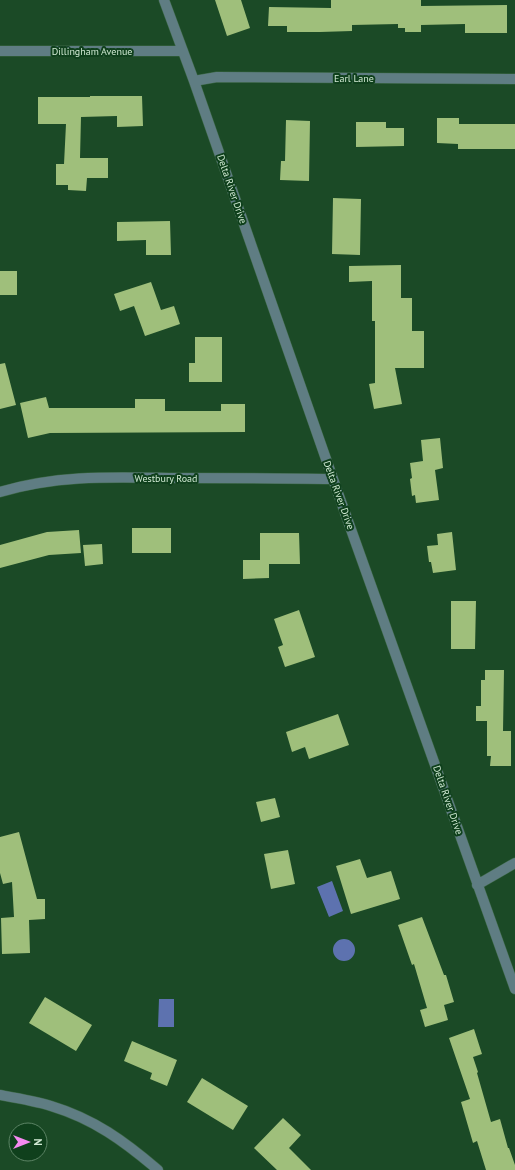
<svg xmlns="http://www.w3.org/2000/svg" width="515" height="1170" viewBox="0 0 515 1170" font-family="'PT Sans',sans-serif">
	<rect width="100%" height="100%" fill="#1b4a26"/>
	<!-- water -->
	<path fill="#5d72af" d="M332 881 343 911 329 917 317 887Z
		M333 950a11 11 0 1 1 22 0a11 11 0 1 1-22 0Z
		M159 999H174V1027H158Z"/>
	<!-- building -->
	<path fill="#9fbf7b" d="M215 0H241L250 28 227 36Z
		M331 0H421V6L507 5V33H465V24L421 25V32H405V28H398V24L352 25V31L320 32H287V26H268L269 7 331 8Z
		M90 96H142L143 126 117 127V116L81 117 80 158H108V178H87L86 191 68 190V185H56V164H64L66 124H38V97H90Z
		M437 118H459V124H515V149H458V144L437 143Z
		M286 120 310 121 309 181 280 180 281 161H285Z
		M356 122H386V128H404V146L356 147Z
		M333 198 361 199 360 255 332 254Z
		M170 221 171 255H146V240L117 241V222Z
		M401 265V298H412V331H424V368H395L402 404 374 409 369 384 375 383V321H372V281L349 282V266Z
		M0 271H17V295H0Z
		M151 282 161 310 174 306 180 324 145 336 134 306 120 311 114 294Z
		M195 337H222V382H189V363H195Z
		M5 363 16 405 0 409V364Z
		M46 397 49 408H135V399H165V411H221V404H245V432L50 433 28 438 20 403Z
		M440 438 443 468 435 470 439 500 416 503 415 495 412 496 410 479 412 478 410 463 423 461 421 440Z
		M132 528H171V553H132Z
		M79 530 81 553 49 555 0 568V545L47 532Z
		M452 532 456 570 433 573 431 562H429L427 546 438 545 437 534Z
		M260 533H299L300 564H269V578L243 579V560H260Z
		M102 544 103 564 85 566 83 545Z
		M451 601H476L475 649H451Z
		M299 610 315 657 285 667 278 647 283 645 274 619Z
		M485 670H504L503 731H511V766H490L491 756H487V721H476V706H481V680H485Z
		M338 714 349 745 309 759 305 747 292 752 286 732Z
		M275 798 280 817 261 822 256 802Z
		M19 832 37 899H45V919L29 920 30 953 2 954 1 918 14 917 12 882 3 884 0 873V837Z
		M288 850 295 884 271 889 264 854Z
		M360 859 367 878 391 871 400 899 351 914 336 866Z
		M422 917 444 975H446L454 1002 444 1005 448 1020 425 1027 420 1010 427 1008 414 964 412 965 398 925Z
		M45 997 92 1025 76 1051 29 1023Z
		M474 1029 482 1054 473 1057 478 1072 477 1073 491 1122 500 1119 508 1148H509L515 1165V1170H486L477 1141 473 1143 461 1102 470 1099 449 1038Z
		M132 1041 177 1060 167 1086 150 1079 152 1073 124 1061Z
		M202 1078 248 1106 233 1130 187 1102Z
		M283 1118 301 1135 289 1148 311 1170H277L254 1148Z"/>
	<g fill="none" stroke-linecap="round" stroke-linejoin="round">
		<!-- minor casing -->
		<g stroke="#3c6745" stroke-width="11">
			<path id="minor" d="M164 0 194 81 333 479 515 989
				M0 51H183
				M194 81 217 77 515 79
				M0 492C57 475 110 477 169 478 223 478 278 478 333 479
				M477 885 515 863
				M0 1095C17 1098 35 1101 51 1106 94 1119 124 1141 158 1170"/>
		</g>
		<!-- minor -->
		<use href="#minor" stroke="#5f7d83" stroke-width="10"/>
	</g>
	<g text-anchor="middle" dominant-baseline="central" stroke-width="4" stroke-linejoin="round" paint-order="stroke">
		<!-- street labels -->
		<g font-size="10" fill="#d0e9d3" stroke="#0f401c">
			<text x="92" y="51">Dillingham Avenue</text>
			<text x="354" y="78">Earl Lane</text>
			<text transform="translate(232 189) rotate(71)">Delta River Drive</text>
			<text x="166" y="478">Westbury Road</text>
			<text transform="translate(339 495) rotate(70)">Delta River Drive</text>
			<text transform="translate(448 800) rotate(71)">Delta River Drive</text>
		</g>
	</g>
	<!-- north arrow -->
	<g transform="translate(28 1142) rotate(90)"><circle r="19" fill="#0f401c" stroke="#5c8465"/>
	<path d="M0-3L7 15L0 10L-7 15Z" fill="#f489f0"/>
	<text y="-6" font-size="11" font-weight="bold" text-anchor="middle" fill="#d0e9d3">N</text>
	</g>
</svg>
